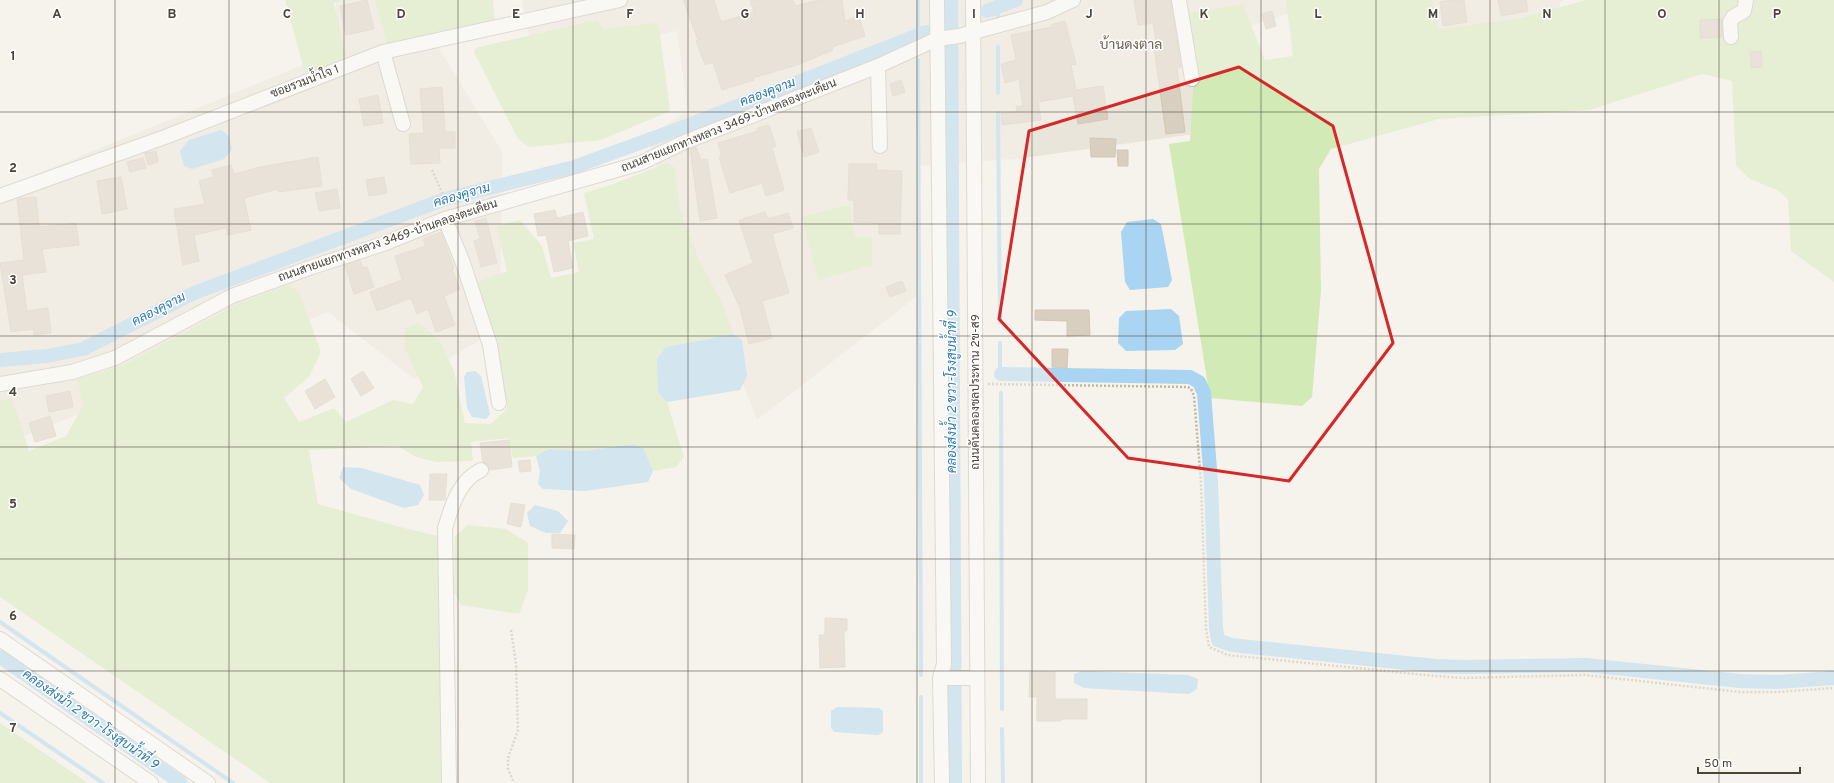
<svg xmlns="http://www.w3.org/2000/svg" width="1834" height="783" viewBox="0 0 1834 783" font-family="Overpass,Sarabun,sans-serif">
	<rect width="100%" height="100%" fill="#f6f3ec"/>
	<!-- residential -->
	<path fill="#eae5da" d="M336 0H410L502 152 500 328 414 379 328 312 0 446V189L337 51Z
		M522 0H1330L1241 29 1215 131 1024 158 918 166 917 296 757 420 646 138 688 111 677 31 533 56Z
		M1427 0H1565L1561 2 1543 38 1438 51Z"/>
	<!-- green -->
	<path fill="#d2eab5" d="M285 0H342L334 3 347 61 305 73Z
		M375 0H493L495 20 488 30 389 50Z
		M1286 0H1432L1438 29 1517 19 1586 0H1834V282L1791 251 1788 199 1777 190 1750 179 1736 166 1732 81 1703 74 1589 110 1439 119 1331 149 1319 169 1321 291 1312 397 1302 406 1210 398 1169 144 1190 141 1194 69 1187 14 1243 4 1265 60 1293 56Z
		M597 20 604 29 652 23 659 26 670 111 601 140 529 147 518 139 474 52 475 48Z
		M667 163 674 167 680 209 698 258 723 305 733 334 666 347 658 392 667 402 684 457 676 467 653 471 644 449 633 444 584 451 549 449 536 456 513 458 509 438 471 442 473 461 437 462 416 457 398 446 309 450 318 504 404 528 438 536 441 783H270L0 597V400L12 398 29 451 66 436 83 406 77 379 124 365 238 304 288 285 299 292 321 352 309 377 284 398 299 422 334 408 346 422 393 400 413 404 423 387 405 349V329L419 323 440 341 454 371 465 423 491 424 507 409 497 347 475 283 507 271 496 226 520 220 542 246 551 278 579 272 573 243 594 239 584 193 608 186Z
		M849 205 855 237 872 238V265L818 280 802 217Z
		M468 525 506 529 528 543V590L519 614 461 605 454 592 455 536Z
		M0 723 88 783H0Z"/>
	<!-- water -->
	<path fill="#a9d4f2" d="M221 130 229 136 232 150 224 159 192 169 184 166 180 151 189 140Z
		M1153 219 1161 224 1172 280 1168 287 1130 290 1125 282 1121 232 1127 222Z
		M1171 309 1179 316 1183 344 1175 350 1126 351 1118 343 1119 318 1126 311Z
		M733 334 742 340 747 376 740 390 667 402 658 392 657 359 666 347Z
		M475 371 481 376 490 414 486 419 472 417 467 408 464 377 467 372Z
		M633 444 644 449 653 471 648 482 585 491 543 489 538 484 540 471 536 456 549 449 584 451Z
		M343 467 362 468 420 485 424 495 418 505 404 508 351 489 339 478Z
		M535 505 558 511 568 521 560 533H546L530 526 527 513Z
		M1082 671 1188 675 1198 679 1197 689 1189 694 1084 688 1074 683V674Z
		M837 707 879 708 883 711V732L878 735 834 732 831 728V711Z"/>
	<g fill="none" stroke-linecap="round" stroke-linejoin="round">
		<!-- stream -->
		<path stroke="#a9d4f2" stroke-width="4" d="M918 0V45
			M998 20V0
			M918 60 921 675
			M998 93V47
			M998 113 1000 322
			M1000 343V376
			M1001 393 1002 709
			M0 622 233 783
			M921 697V783
			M0 713 103 783
			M1002 729 1003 783"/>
		<!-- canal -->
		<path stroke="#a9d4f2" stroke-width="14" d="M951 0 955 783
			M987 11 1016 0
			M0 360 47 356 83 349 194 293 445 199 574 167 689 125 926 32
			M1001 374 1190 377 1199 382 1204 393 1211 482 1216 628 1218 640 1231 645 1436 666 1463 667 1586 665 1740 681 1777 682 1834 678
			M0 657 181 783"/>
	</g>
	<!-- building -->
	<path fill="#d8cfc1" stroke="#d3c7b4" d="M367 0 374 29 346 35 340 6Z
		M683 0H714L721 22 754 12 750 0H793L795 6 819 0H842L845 21 859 16 865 36 832 47 833 50 797 65 753 78 754 80 722 90 713 62 705 65 696 41 698 40Z
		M1134 0H1171L1181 67H1177L1185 132 1166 134 1154 47H1157L1153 23 1138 25Z
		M1452 0H1464L1467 22 1443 26 1440 2Z
		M1498 0H1526L1528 11 1501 16Z
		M1272 11 1276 26 1266 29 1262 14Z
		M1722 19V37L1700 38V20Z
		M1065 21 1076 64 1071 65 1076 90 1103 86 1108 119 1078 124 1073 96 1038 102 1041 120 1002 125 1001 113 1017 112 1016 107 1023 106 1019 79 1005 83 1001 64 1016 60 1011 35 1052 27 1051 25Z
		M1761 51 1762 67 1751 68 1750 52Z
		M901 80 905 92 893 96 890 84Z
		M442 87 445 132H455V148H439L440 163 411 164 409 134 424 133 420 89Z
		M378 95 383 123 364 126 359 99Z
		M769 125 776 146 772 148 784 190 766 196 762 183 730 193 719 157H722L718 143 758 131 757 128Z
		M811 128 819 152 804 157 797 132Z
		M1090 138 1116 139 1115 157H1091Z
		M696 147 701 160 707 159 717 218 700 221 690 149Z
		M1117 150H1128V166H1118Z
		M156 151 158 162 148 165 145 153Z
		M318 157 322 186 278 192V189L244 198 251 230 228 235 226 228 194 235 199 261 183 265 174 209 205 204 199 181 214 177 212 170 231 165 234 174 260 167Z
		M143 158 146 168 130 172 127 162Z
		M849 164H877L876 170 902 171 900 234H879V223L854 222V200H848Z
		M121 177 127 209 102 214 97 181Z
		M384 177 387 193 369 196 366 180Z
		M337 189 340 208 319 211 315 193Z
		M36 197 39 227 76 223 79 245 42 249 46 272 22 275 27 311 48 308 51 333 34 335V329L11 332 0 263 24 260 17 199Z
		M555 210 557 218 583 212 588 236 568 241 573 268 554 272 546 235 538 236 534 214Z
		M765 212 768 219 788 213 793 228 772 234 789 293 762 301 772 338 749 344 740 308 725 275 753 263 739 220Z
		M486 218 497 263 481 267 474 241 480 239 475 221Z
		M441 232 454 268 452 269 460 289 444 296 455 325 436 332 428 309 417 314 411 298 377 311 370 292 402 280 395 256 426 246 423 239Z
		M360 260 363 268 367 267 374 287 354 294 345 265Z
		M902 281 906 291 890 297 886 287Z
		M1035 310H1089L1090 335 1067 336V321L1035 320Z
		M1052 349H1068L1067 368 1052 367Z
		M363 371 374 388 361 396 351 379Z
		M325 379 335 397 315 409 305 391Z
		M70 391 73 407 49 412 46 396Z
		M50 416 56 436 35 442 29 423Z
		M509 440 512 467 489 470 488 465 483 462 480 443Z
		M530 460 531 471 520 472 518 461Z
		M430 474H447L445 500H429Z
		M511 503 525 505 521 527 507 524Z
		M552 534 575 535 574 549 552 548Z
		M825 618 847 619V631H844L845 667 820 668 819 635H825Z
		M1030 672H1055V699H1087V719H1061V721H1037V697H1029Z"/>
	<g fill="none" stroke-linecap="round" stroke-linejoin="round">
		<!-- minor casing -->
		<g stroke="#c2bbae" stroke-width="16">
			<path id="minor" d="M937 0 944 664 940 678 942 783
				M973 0 978 783
				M1179 0 1192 79
				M1731 37 1730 22 1733 17 1744 11 1746 0
				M383 52 403 124
				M878 66 880 146
				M0 196 165 137 383 52 620 0
				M445 219 463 263 490 345 499 403
				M0 384 72 372 115 358 232 296 312 267 383 244 445 219 641 163 680 144 878 66 937 39 959 36 1047 12 1073 0
				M0 639 208 783
				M940 678H977
				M0 679 151 783
				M449 783 445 528C452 506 458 481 481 470"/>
		</g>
		<!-- path -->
		<path stroke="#c4b79f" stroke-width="2.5" stroke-dasharray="2 2" stroke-linecap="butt" d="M432 170 448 206
			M988 384 1188 387 1191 389 1194 396 1201 483 1206 629 1209 647 1228 655 1435 676 1463 678 1585 675 1740 692H1777L1834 688
			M511 630 516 664 518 730 508 758V769L514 783"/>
		<!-- minor -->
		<use href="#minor" stroke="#fff" stroke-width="14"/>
	</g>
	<!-- marked area -->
	<path d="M0 0H1834V783H0ZM1239 67 1333 126 1393 343 1289 481 1128 458 999 319 1029 131Z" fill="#f6f3ec" fill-opacity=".55" fill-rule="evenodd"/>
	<path fill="none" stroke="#d62828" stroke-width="3" stroke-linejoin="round" d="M1239 67 1333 126 1393 343 1289 481 1128 458 999 319 1029 131Z"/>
	<!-- grid -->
	<path fill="none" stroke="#4b4439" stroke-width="1" stroke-opacity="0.55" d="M115 0V783M229 0V783M344 0V783M458 0V783M573 0V783M688 0V783M802 0V783M917 0V783M1032 0V783M1146 0V783M1261 0V783M1376 0V783M1490 0V783M1605 0V783M1719 0V783M0 112H1834M0 224H1834M0 336H1834M0 447H1834M0 559H1834M0 671H1834"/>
	<g text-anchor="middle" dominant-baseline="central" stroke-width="3" stroke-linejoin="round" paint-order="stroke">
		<!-- street labels -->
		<g font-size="12" fill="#4b4439" stroke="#fff">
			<text transform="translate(305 82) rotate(-21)">ซอยรวมน้ำใจ 1</text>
			<text transform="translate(729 126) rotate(-22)">ถนนสายแยกทางหลวง 3469-บ้านคลองตะเคียน</text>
			<text transform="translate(388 241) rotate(-19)">ถนนสายแยกทางหลวง 3469-บ้านคลองตะเคียน</text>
			<text transform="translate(976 392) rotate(-90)">ถนนคันคลองชลประทาน 2ข-ส9</text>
		</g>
		<!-- water labels -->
		<g font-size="13" font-style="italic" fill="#2e7ab2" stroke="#fff">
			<text transform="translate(768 93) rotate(-21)">คลองคูจาม</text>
			<text transform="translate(462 196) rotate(-16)">คลองคูจาม</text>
			<text transform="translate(159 310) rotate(-27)">คลองคูจาม</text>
			<text transform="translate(953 392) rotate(-90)">คลองส่งน้ำ 2 ขวา-โรงสูบน้ำที่ 9</text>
			<text transform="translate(90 720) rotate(35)">คลองส่งน้ำ 2 ขวา-โรงสูบน้ำที่ 9</text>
		</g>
		<!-- quarter labels -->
		<g font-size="14" fill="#6e6250" stroke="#fff">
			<text x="1131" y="45">บ้านดงตาล</text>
		</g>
	</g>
	<g font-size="13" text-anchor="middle" font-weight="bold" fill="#4b4439" stroke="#fff" stroke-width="3" stroke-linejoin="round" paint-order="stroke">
		<text x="57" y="18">A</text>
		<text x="172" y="18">B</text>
		<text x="287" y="18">C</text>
		<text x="401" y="18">D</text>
		<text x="516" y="18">E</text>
		<text x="630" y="18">F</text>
		<text x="745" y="18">G</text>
		<text x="860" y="18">H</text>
		<text x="974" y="18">I</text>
		<text x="1089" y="18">J</text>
		<text x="1204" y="18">K</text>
		<text x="1318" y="18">L</text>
		<text x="1433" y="18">M</text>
		<text x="1547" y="18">N</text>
		<text x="1662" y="18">O</text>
		<text x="1777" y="18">P</text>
		<text x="13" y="60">1</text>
		<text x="13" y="172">2</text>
		<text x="13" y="284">3</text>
		<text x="13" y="396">4</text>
		<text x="13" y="508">5</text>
		<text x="13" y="620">6</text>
		<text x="13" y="732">7</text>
	</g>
	<!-- scale -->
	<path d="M1698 767v6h102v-6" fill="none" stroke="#4b4439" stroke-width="2"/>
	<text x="1704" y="767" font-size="12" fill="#4b4439" stroke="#ffffff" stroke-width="3" paint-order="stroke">50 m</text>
</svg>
